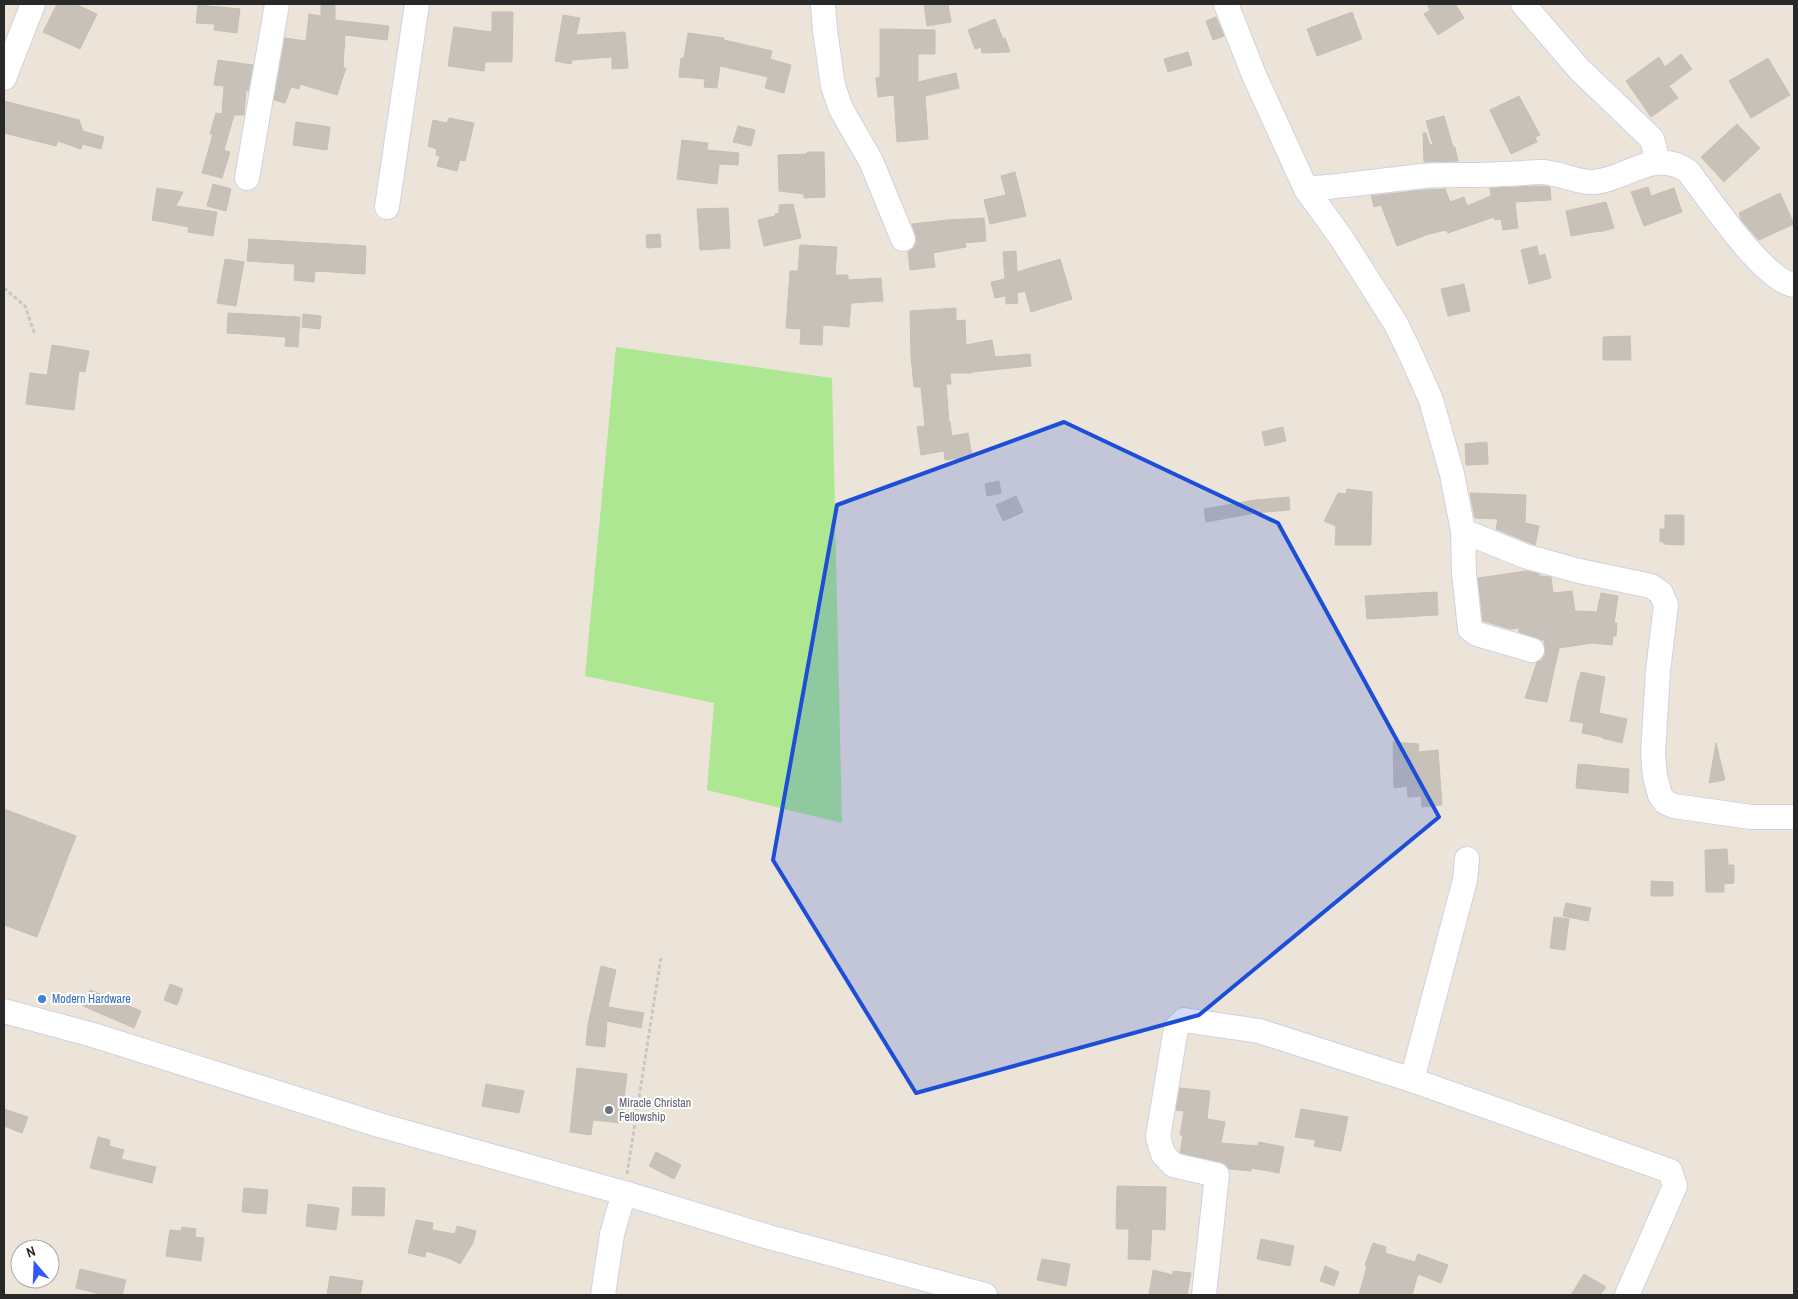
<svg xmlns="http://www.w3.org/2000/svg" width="1798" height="1299" viewBox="0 0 1798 1299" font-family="'Archivo Narrow',sans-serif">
	<rect width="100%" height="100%" fill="#ece4d9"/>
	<!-- green -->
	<path fill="#ade791" d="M616 347 832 378 842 823 707 790 714 703 585 676Z"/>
	<!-- building -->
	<path fill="#c7c1b9" stroke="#c7c0b2" d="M57 4H75L97 14 80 49 43 32Z
		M321 4H335V20L389 26 387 40 345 35 343 68H346L337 95 300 84 299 89 291 87 285 103 274 100 285 38 306 41 309 14 321 16Z
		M924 4H948L951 22 927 26Z
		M1427 4H1455L1464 18 1438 35 1424 14 1430 10Z
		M198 5 240 9 237 33 214 30 215 24 196 23Z
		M492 12H513L512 62H485L484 71 448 66 454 27 492 32Z
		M1352 12 1362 39 1317 56 1307 29Z
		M563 15 580 18 576 35 625 32 628 68 612 69V57L572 60 571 64 555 61Z
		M1216 17 1224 36 1213 40 1206 21Z
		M995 19 1003 39 1005 38 1010 52 982 53 981 47 975 49 968 30Z
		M880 29 935 30V54H918V82L956 73 959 88 925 96 928 139 897 142 894 95 878 97 876 78 880 77Z
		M688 33 724 38V40L772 51 770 59 791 65 784 93 765 88 768 77 720 66 717 88 704 87 705 79 679 77 681 58H684Z
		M1188 52 1192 65 1168 72 1164 59Z
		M1681 54 1692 69 1669 86 1678 98 1651 117 1626 81 1659 57 1665 67Z
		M1768 58 1790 95 1751 118 1729 81Z
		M218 60 253 65 248 91 246 90 244 115H234L224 150 230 152 222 178 202 173 213 134H210L216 113 222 114 224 86 214 85Z
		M1519 96 1540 135 1535 137 1537 142 1511 154 1490 110Z
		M4 101 79 120 83 131 104 137 101 149 82 144 81 149 58 141 56 146 4 133Z
		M1444 116 1453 147H1455L1458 161 1424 162 1423 133H1426L1430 145H1433L1426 121Z
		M449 118 474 123 465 161 460 160 457 171 437 166 440 156 436 155 437 149 428 146 433 120 447 123Z
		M296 122 330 127 327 150 293 145Z
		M1737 124 1760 148 1724 182 1701 157Z
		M738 126 755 130 751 146 733 142Z
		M682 140 708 143 707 150 739 153 738 165 719 164 717 184 677 179Z
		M807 152H824L825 197 804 198V194L779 191 778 155 807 154Z
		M1015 172 1026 216 990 224 984 200 1006 195 1001 176Z
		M213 184 231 189 226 211 207 206Z
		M1537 186 1550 187 1551 200 1515 202 1518 228 1503 230 1501 219 1495 220 1494 217 1448 233 1446 230 1429 234 1397 246 1381 205 1374 207 1371 196 1424 190 1445 189 1450 202 1464 197 1467 206 1491 196 1490 188Z
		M1648 187 1651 196 1674 188 1682 212 1644 226 1631 192Z
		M157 188 183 192 176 206 217 212 213 236 188 232 189 227 152 220Z
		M1780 193 1794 224 1759 240 1742 221 1739 213Z
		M1606 202 1614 228 1600 232V231L1571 236 1566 211Z
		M793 204 801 238 764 246 758 220 775 216V214L779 213V205Z
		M728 208 730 248 700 250 697 209Z
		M984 218 986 241 965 243 966 247 933 253 935 267 910 270 908 252 914 248 917 240 912 224 948 220Z
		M660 234 661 247 647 248 646 235Z
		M249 239 366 246 365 274 315 271 314 282 294 280 295 264 247 261Z
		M800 245 837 247 835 275H848V280L881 278 883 301 851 303 849 327 823 325 822 345 800 344 801 329 786 328 790 271H798Z
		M1537 246 1539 256 1545 254 1551 278 1529 284 1521 250Z
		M1016 251 1017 272 1060 259 1072 299 1031 312 1025 291 1017 293 1018 303 1006 304V296L995 298 991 282 1005 279 1003 252Z
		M225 259 244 262 236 306 217 303Z
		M1464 284 1470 311 1448 316 1441 289Z
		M956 308V321L965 320 966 345 992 340 995 357 1030 354 1031 366 972 372V373H950L951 384H946L949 422H950L952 436 968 433 972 456 945 460 944 451 921 455 917 427 925 426 921 387H914L911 356 910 311Z
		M228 313 300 317 298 347 285 346 286 337 227 333Z
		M303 314 321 316 320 329 302 327Z
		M1630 336 1631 360H1603V337Z
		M52 345 89 351 85 372 79 371 74 410 26 404 30 373 47 375Z
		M1283 427 1286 441 1265 446 1262 432Z
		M1487 442 1488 464 1466 465 1465 444Z
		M999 481 1001 493 987 496 985 484Z
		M1347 489 1372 492 1371 545H1335L1336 526 1324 521 1338 493 1346 494Z
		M1470 493 1526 495 1525 523 1539 526 1535 545 1496 529 1498 519 1475 518Z
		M1016 496 1023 512 1003 521 996 505Z
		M1289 497 1290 510 1255 513 1206 522 1204 509 1255 500Z
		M1665 515H1684V545L1664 544V542H1660V529H1665Z
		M1526 571 1539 574V576L1551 577 1553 593 1572 591 1575 611 1597 612 1601 593 1618 596 1614 623H1617L1616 636H1613L1612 645 1592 643 1559 648 1547 702 1525 698 1537 662 1542 660 1545 654V647L1544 643 1545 640H1541L1519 632V628L1511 629 1483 621 1478 578Z
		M1437 592 1438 615 1367 619 1365 596Z
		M1581 672 1605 677 1599 713 1627 719 1622 743 1602 738V737L1582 733 1584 723 1570 721 1578 680H1579Z
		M1393 742 1419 744 1418 752 1438 750 1442 805 1422 807 1421 796 1408 797 1407 786 1394 788Z
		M1716 743 1725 780 1709 783Z
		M1578 764 1629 769 1628 793 1576 788Z
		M4 809 76 836 37 937 4 925Z
		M1727 849 1728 865H1734V883L1724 884V892H1706L1705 850Z
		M1651 881 1673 882V896H1651Z
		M1566 903 1591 908 1588 921 1563 916Z
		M1554 917 1569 919 1565 950 1550 948Z
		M601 966 616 970 608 1007 644 1013 641 1028 607 1021 605 1047 586 1045 588 1024Z
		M170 984 183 989 177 1005 164 1000Z
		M90 990 141 1011 134 1028 83 1006Z
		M577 1068 627 1074 621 1123 593 1120 591 1135 570 1132Z
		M486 1084 524 1091 519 1113 482 1106Z
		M1180 1088 1210 1091 1207 1119 1225 1122 1221 1143 1258 1146 1259 1142 1284 1147 1279 1173 1251 1168V1171L1229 1169 1226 1164 1220 1162 1180 1153 1183 1135H1180L1184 1111 1176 1110Z
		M4 1109 28 1117 22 1133 4 1126Z
		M1301 1109 1348 1117 1341 1151 1314 1146 1316 1140 1295 1137Z
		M98 1137 110 1140 109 1146 124 1150 121 1159 156 1167 152 1183 90 1168Z
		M656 1152 681 1165 674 1179 649 1166Z
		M1117 1186 1166 1187 1165 1230 1152 1229 1150 1260 1128 1259 1129 1229H1116Z
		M353 1187 385 1188 384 1216 352 1215Z
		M244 1188 268 1190 266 1214 242 1212Z
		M308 1204 339 1208 336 1230 306 1226Z
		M416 1220 433 1223 432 1230 455 1234 457 1226 476 1231 473 1243 460 1264 451 1259 426 1251 425 1257 408 1253Z
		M182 1227 196 1229 195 1237 204 1238 201 1261 166 1256 170 1230 181 1231Z
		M1261 1239 1294 1246 1290 1266 1257 1259Z
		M1373 1243 1386 1247 1385 1253 1415 1262 1418 1254 1448 1265 1441 1283 1418 1274 1412 1295H1359L1367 1266 1365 1265Z
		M1042 1259 1070 1264 1066 1286 1037 1280Z
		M1325 1266 1339 1272 1334 1286 1320 1281Z
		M80 1269 126 1280 122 1295H104L76 1288Z
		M1153 1270 1173 1275V1271L1191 1273 1187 1295H1149Z
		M1584 1274 1606 1287 1600 1295H1571Z
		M330 1276 363 1281 360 1295H327Z"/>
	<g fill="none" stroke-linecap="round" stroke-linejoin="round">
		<!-- minor casing -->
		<g stroke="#ced2e3" stroke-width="26">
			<path id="minor" d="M823 4 825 30 833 86 841 109 871 161 903 239
				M1226 4 1254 75 1306 189 1342 239 1396 324 1411 355 1431 400 1452 474 1463 531 1525 556 1579 571 1651 586 1661 593 1666 605 1658 671 1653 753 1655 776 1660 795 1665 802 1674 806 1751 817H1794
				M1523 4 1580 70 1652 139 1658 162
				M4 78 33 4
				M247 178 277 4
				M1306 189C1345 186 1384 180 1423 176 1450 174 1477 176 1503 174 1516 174 1529 172 1541 172 1559 172 1576 183 1594 182 1628 179 1653 148 1688 171 1707 196 1764 281 1794 285
				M387 207 417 4
				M1463 531 1464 573 1470 629 1477 634 1532 650
				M1467 859 1465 880 1412 1080 1670 1171 1675 1186 1627 1295
				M4 1011 93 1035 379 1125 624 1193 769 1237 985 1295
				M603 1295 612 1234 624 1193
				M1204 1295 1217 1175 1173 1165 1163 1154 1158 1137 1176 1028 1184 1020 1259 1031 1412 1080"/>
		</g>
		<!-- path -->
		<path stroke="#c7c7c7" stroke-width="3" stroke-dasharray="4 2.5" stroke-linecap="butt" d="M4 288 25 306 35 335
			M627 1174 661 957"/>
		<!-- minor -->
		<use href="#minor" stroke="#fff" stroke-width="24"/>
	</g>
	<!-- marked area -->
	<path fill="#1d4ed8" fill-opacity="0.2" stroke="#1d4ed8" stroke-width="4" stroke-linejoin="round" d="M1064 422 1278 523 1439 817 1199 1015 916 1093 773 860 837 505Z"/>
	<!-- markers -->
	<circle fill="#3f7fe0" stroke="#fff" stroke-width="2" cx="42" cy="999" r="5"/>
	<circle fill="#6b7280" stroke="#fff" stroke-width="2" cx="609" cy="1110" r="5"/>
	<g text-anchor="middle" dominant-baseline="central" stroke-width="4" stroke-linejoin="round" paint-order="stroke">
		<!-- shop labels -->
		<g font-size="12" fill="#366cbe" stroke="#fff" text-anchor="start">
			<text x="52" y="999">Modern Hardware</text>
		</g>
		<!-- worship labels -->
		<g font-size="12" fill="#5b616d" stroke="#fff" text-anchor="start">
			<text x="619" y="1103">Miracle Christan<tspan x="619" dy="14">Fellowship</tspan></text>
		</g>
	</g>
	<!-- border -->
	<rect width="1798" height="1299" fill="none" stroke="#282828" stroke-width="10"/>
	<!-- north arrow -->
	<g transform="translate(35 1264) rotate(341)"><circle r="24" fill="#ffffff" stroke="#a9a9a9"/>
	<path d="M0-4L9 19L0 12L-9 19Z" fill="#3357ff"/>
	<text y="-8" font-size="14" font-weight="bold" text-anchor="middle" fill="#282828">N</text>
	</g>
</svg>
